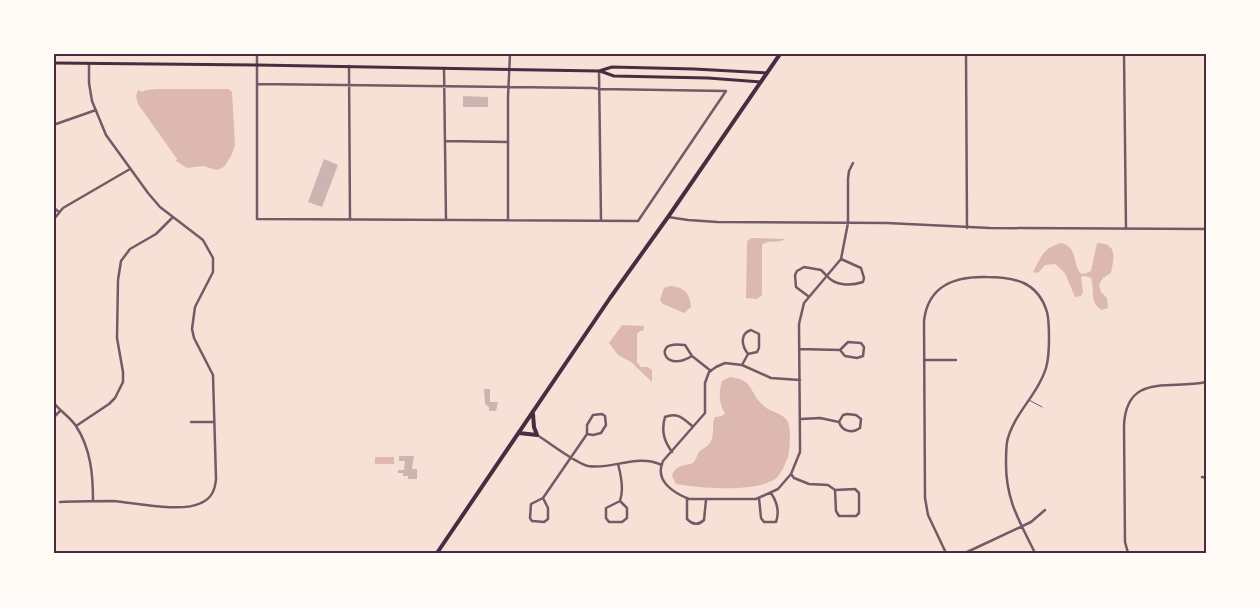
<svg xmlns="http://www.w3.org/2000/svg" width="1260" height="607" viewBox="0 0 1260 607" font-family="'Times New Roman',serif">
	<rect width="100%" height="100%" fill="#f7e1d7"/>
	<!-- water -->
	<path fill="#dcb8b0" d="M157 89H228L232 92 235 145 231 156 224 167 217 170 203 166 187 168 176 161 177 159 138 104 136 96 138 90 142 92 146 90Z
		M752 238 785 239C778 244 768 239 762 245V295L757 299 746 298 747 241Z
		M1061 243C1078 248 1072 260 1080 273L1084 274 1091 271 1097 243C1118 243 1114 258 1111 273L1103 278 1099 285 1101 292 1107 298 1108 308 1102 310C1089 304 1095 289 1091 278L1085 276 1081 277 1083 292 1081 296 1075 297 1065 273 1055 264 1045 265 1038 273 1033 272C1041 257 1043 248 1061 243Z
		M670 286C683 287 690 292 691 307L684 313 663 304 660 300 664 288Z
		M622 325 644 326 643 331H640L637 334V362L641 367H648L652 370V382L631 362 618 355 609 343Z
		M730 377C755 380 748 392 763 405 770 413 783 412 788 422 791 431 790 448 788 457 785 464 781 475 775 479 754 493 700 488 676 484L672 476C675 465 684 466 693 463 696 460 697 455 699 452 703 448 708 447 711 441 715 433 711 425 715 417L722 416 725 413C718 402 719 393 722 381Z
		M375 457H394V464H375Z"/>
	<!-- building -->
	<path fill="#ccb4b1" d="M463 96 488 97V107H463Z
		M324 159 338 165 322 207 308 202Z
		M484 389H490V402H498L496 411H489V407L485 404Z
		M399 456H414L412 469H417V479H408V476H403V473H398V470H404L405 461H399Z"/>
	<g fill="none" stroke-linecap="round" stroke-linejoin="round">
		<!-- service -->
		<path stroke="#755966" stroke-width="1" d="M1029 400 1042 407"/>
		<!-- minor -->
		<path stroke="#755966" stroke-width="2.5" d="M966 54 967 228
			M1124 54 1126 229
			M349 66 350 220
			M444 68 446 220
			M599 71 601 221
			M257 84 593 88 600 89 726 91 638 221 257 219V54
			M56 124 96 110
			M445 141 508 142
			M54 208 59 212
			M668 217 688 220 717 222 887 223 990 228 1206 229
			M54 219 63 208 130 169
			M508 220V97L510 54
			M808 296 796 287 795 275 797 271 804 267 821 270C823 272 825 274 827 276 835 286 851 286 863 282L864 278 861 268 841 259
			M751 330 759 334V348L757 352 748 354C742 346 739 334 751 330Z
			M848 342 861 343 864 347 863 356 857 358 845 356 840 350Z
			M799 349 840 350
			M692 356C666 372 657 347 672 345 676 344 681 345 685 345L692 356 711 371
			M924 360H956
			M742 365 748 354
			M800 380 771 378 742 365 725 363 716 367 709 372 705 383V413L663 461C654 481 674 493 689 499H756L778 489 791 474 800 452V443L799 324 804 303 841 259 848 223V179L849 171 853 163
			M54 403C60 411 70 417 76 426 91 449 93 475 93 501
			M847 414 856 415 861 419 860 428C852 434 842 431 839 422L843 415Z
			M54 417 60 411
			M801 419 820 418 839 422
			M191 422H214
			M76 426 109 404 115 398 123 382V372L117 338 118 280 121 261 130 249 156 234 173 217
			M537 435C550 443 575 463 588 466 613 470 637 453 662 465
			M672 452C664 441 661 431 665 417 677 412 683 418 692 426
			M618 464C621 475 624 490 620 501
			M791 474 794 478 809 484 828 485 835 490 855 489 859 493V513L856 516H839L836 511 835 490
			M1202 477 1206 478
			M543 498 548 508V519L544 522 532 521 530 518 531 504 543 498 587 434V425L593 415 602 414 605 416 606 425 601 433 593 435 587 434
			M687 498V519C692 524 698 526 704 520L706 500
			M759 498 761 518 764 522H776C780 511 777 502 771 493
			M620 501 627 508V518L622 522H609L606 518V508Z
			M60 502C77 501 96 501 113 501 136 503 181 513 201 503 212 498 215 490 216 479L213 375 194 338 192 329 195 307 213 272V258L203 240 160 207 148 193 106 135 92 101 89 83V64
			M946 553 928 515 925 498 924 321C928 285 955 276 987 277 1015 277 1038 282 1047 312 1049 320 1049 329 1049 338 1049 348 1049 358 1046 368 1038 395 1013 414 1007 442 1006 449 1006 457 1006 464 1006 501 1020 522 1035 553
			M965 553 1031 522 1045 510
			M1128 553 1125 542 1124 426C1126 372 1170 390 1206 382"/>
		<!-- secondary -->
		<path stroke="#4a2c40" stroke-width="3" d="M54 63 257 65 599 71 612 67 694 69 767 73
			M600 71 614 76 708 78 761 82"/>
		<!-- primary -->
		<path stroke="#4a2c40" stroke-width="4" d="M519 433 537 435 534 427 533 414
			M437 553 610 298 668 217 780 54"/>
	</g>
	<!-- border -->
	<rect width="1260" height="607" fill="none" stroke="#fffaf5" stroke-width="110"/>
	<rect x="55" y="55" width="1150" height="497" fill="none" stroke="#4a2c40" stroke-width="2"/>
</svg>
